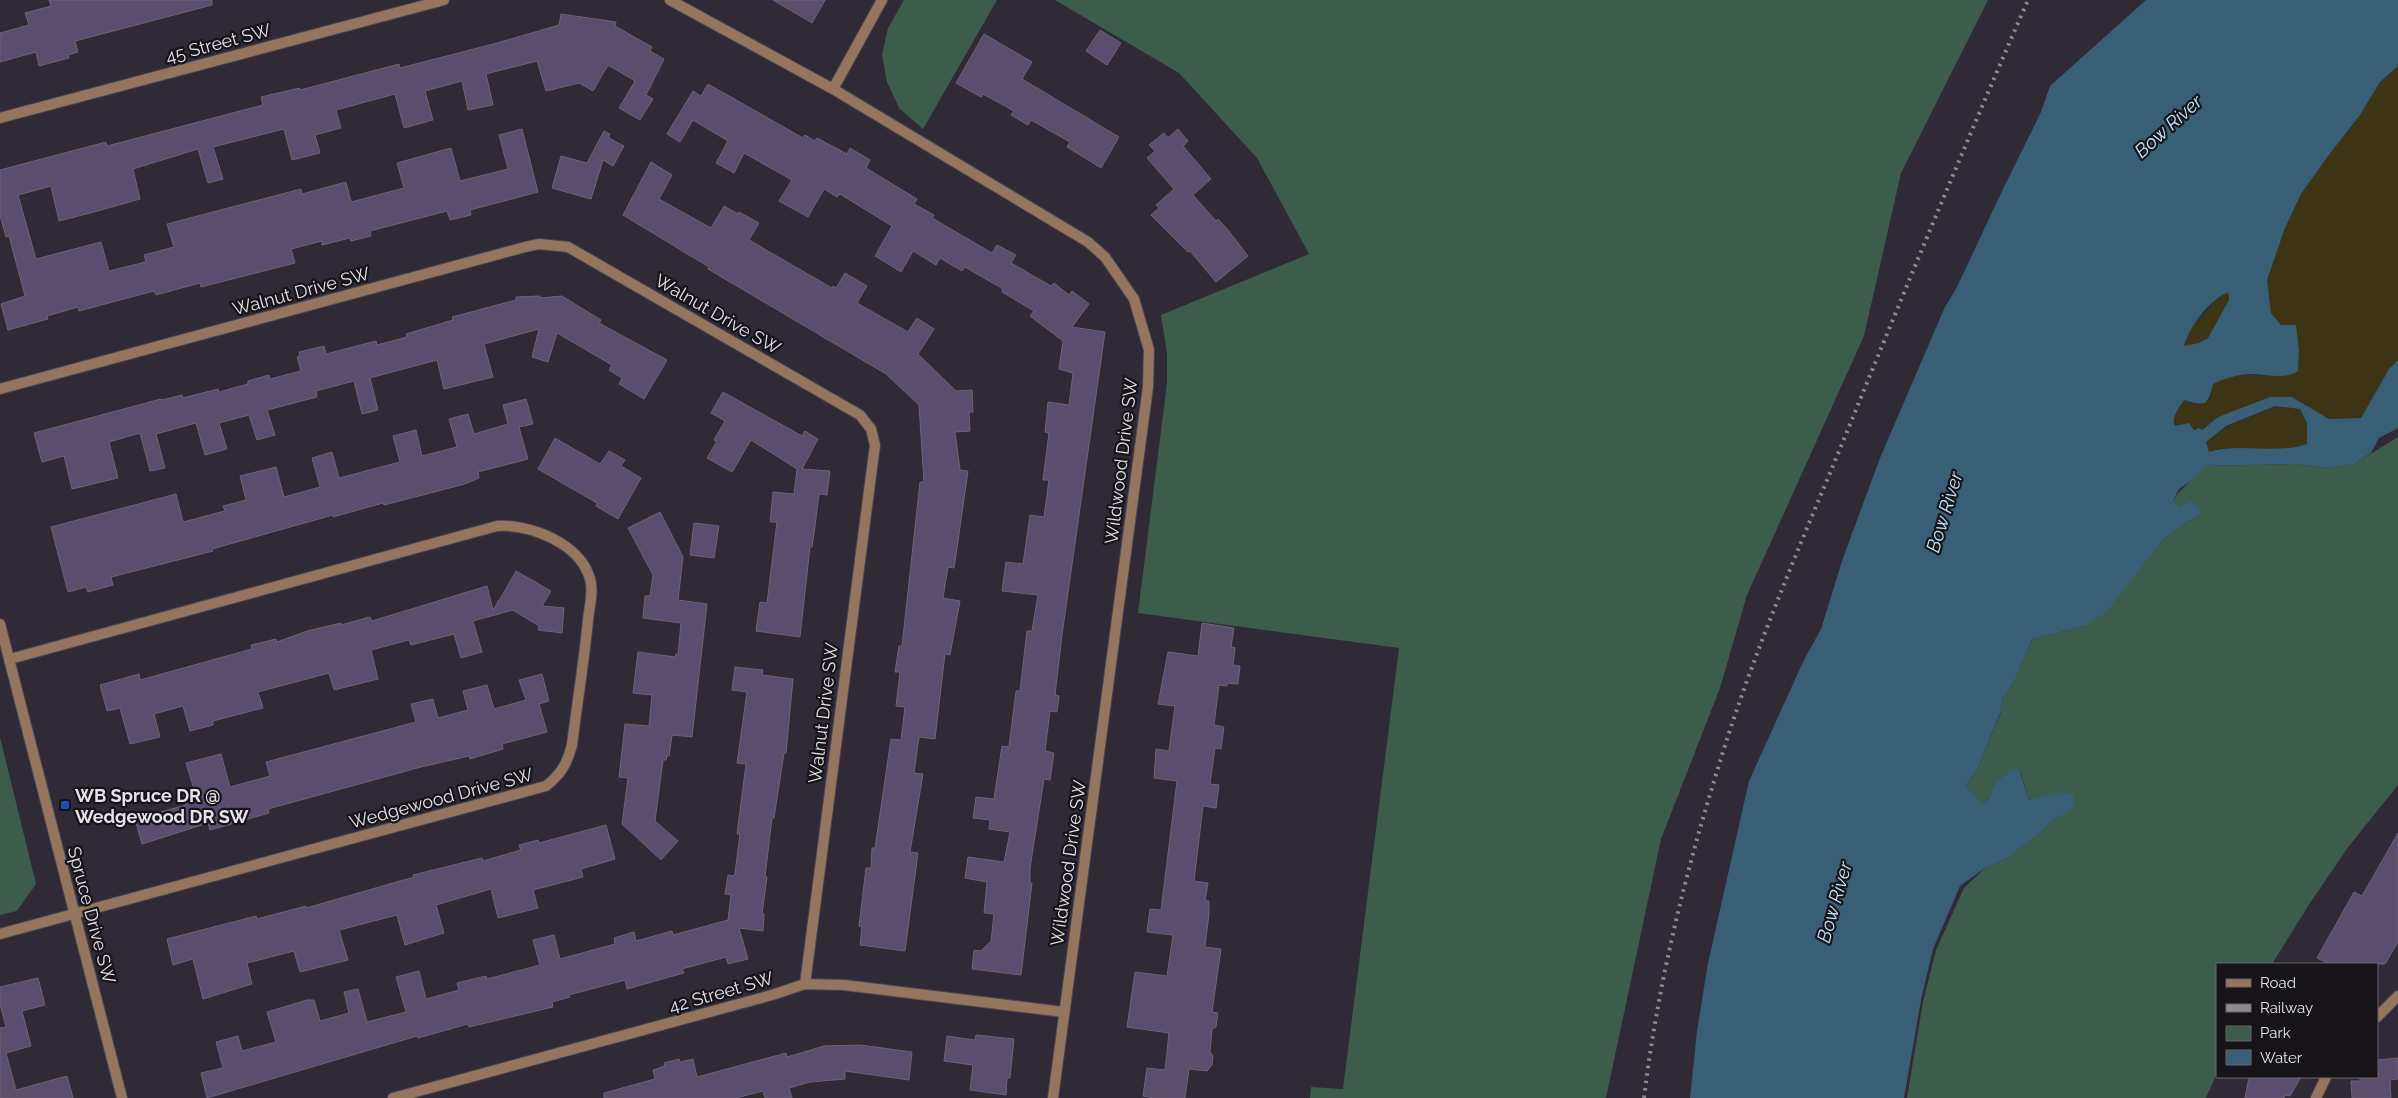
<svg xmlns="http://www.w3.org/2000/svg" width="2398" height="1098" viewBox="0 0 2398 1098" font-family="Raleway,sans-serif">
	<rect width="100%" height="100%" fill="#2f2a36"/>
	<!-- green -->
	<path fill="#3c5d4b" d="M904 0H997L923 129 899 108 887 82 882 55 888 28Z
		M1055 0H1988L1901 173 1864 336 1747 595 1720 688 1661 839 1606 1098H1310L1311 1087 1343 1089 1399 648 1138 613 1167 383V353L1161 315 1309 254 1257 158 1179 73Z
		M2398 437V785L2349 846 2310 903 2272 964H2217V1073L2206 1098H1907L1923 1002 1936 950 1964 888 1985 868 2008 858 2039 834 2054 819 2041 798 2029 800 2021 773 1995 783 1988 801 1982 805 1966 785 1977 770 2001 712 2003 698 2016 678 2032 639 2084 626 2162 541 2180 526 2200 515 2187 502 2179 506 2173 501C2181 487 2194 480 2203 466L2297 464 2327 468 2354 464Z
		M0 737 36 884 17 911 0 915Z"/>
	<!-- sand -->
	<path fill="#3c3414" d="M2398 66V360L2389 369 2361 418 2329 419 2292 397 2218 417 2202 430 2175 426 2174 417 2184 400 2198 405 2210 400 2213 384C2226 376 2247 373 2263 376L2296 325H2281L2271 313 2267 280 2285 228 2301 194 2328 156 2360 115 2380 82Z
		M2228 292 2229 300 2208 338 2199 343 2184 346 2193 323 2203 316 2216 298Z
		M2275 406 2300 408 2307 423V444C2288 451 2268 450 2248 450 2233 449 2222 446 2209 452L2206 442 2226 427Z"/>
	<!-- water -->
	<path fill="#385f75" fill-rule="evenodd" d="M2146 0H2398V66L2380 82 2360 115 2328 156 2301 194 2285 228 2267 280 2271 313 2281 325H2296L2299 351 2298 371C2286 380 2265 374 2251 374 2240 374 2222 379 2213 384 2208 406 2205 407 2184 400 2179 408 2171 417 2175 426L2189 423 2194 430 2199 428 2202 430 2218 417 2270 397H2292L2329 419 2361 418 2389 369 2398 360V428L2379 438 2371 453 2354 464 2327 468 2297 464 2204 466 2195 478 2179 489 2173 501 2179 506 2187 502H2193L2199 509 2200 515 2180 526 2162 541 2111 606 2102 615 2084 626 2032 639 2016 678 2003 698 2001 711 1977 770 1966 785 1982 804 1988 801 1995 783 2013 769 2020 772 2029 800 2064 792 2074 796 2073 810 2054 819 2039 834 2008 858 1985 868 1960 886 1933 949 1921 1000 1904 1098H1690L1697 1031 1708 963 1749 781 1803 662 1821 629 1843 558 1880 458 1944 309 1957 287 2003 189 2041 112 2050 86ZM2228 292 2229 300 2208 338 2199 343 2184 346C2191 325 2207 302 2228 292ZM2275 406 2300 409 2307 423V444C2275 455 2239 442 2209 452L2206 442 2226 426Z"/>
	<!-- building -->
	<path fill="#5b4d6e" stroke="#6b6573" d="M49 0H212V5L75 41 78 52 68 55 69 58 39 66 36 52 0 62V33L29 25 25 13 51 6Z
		M773 0H825L812 23Z
		M561 14 616 22 615 26 652 47 650 51 664 59 646 95 653 99 640 120 619 108 635 81 608 65 593 91 579 83 546 91 537 61 486 74 493 105 468 110 462 81 425 91 433 120 404 128 395 94 336 110 341 128 315 135 320 153 292 160 284 129 213 147 223 179 208 183 198 149 133 169 140 199 94 212 59 221 51 186 18 195 36 259 101 242 109 271 146 262 144 255 174 247 167 224 301 189 302 194 346 182 351 202 404 188 397 163 451 148 460 181 508 169 499 135 522 129 538 192 470 210 471 215 450 220 447 211 370 231 371 236 351 241 350 238 322 245V241L291 249 295 263 201 287 200 283 156 295 154 291 79 311 78 307 47 316 48 319 8 330 1 304 25 296 9 236 6 237 0 215V170L106 142 107 146 263 105 261 97 278 93 300 88V90L399 64 400 68 497 43 559 25Z
		M1100 30 1121 43 1107 65 1086 51Z
		M984 34 1032 62 1022 79 1119 137 1101 168 1067 147 1070 142 1031 120 1028 125 1011 115 1014 111 983 94 981 97 956 83Z
		M708 84 803 138 805 135 815 141 817 138 847 154 850 148 870 160 866 168 917 199 914 204 934 215 932 218 992 253 997 245 1016 255 1011 263 1051 286 1054 283 1069 295 1072 291 1089 304 1072 327 1105 332 1062 635 1055 695 1059 696 1057 712 1050 711 1045 751 1054 753 1050 780 1044 779 1030 868V883H1032L1021 975 972 969 974 950 981 951 991 941 994 914 984 913 987 882 965 878 968 857 1004 862 1010 832 989 829 990 820 973 818 976 797 994 799 1002 746 1009 747 1016 691H1020L1027 631H1032L1038 595 1002 591 1006 562 1023 564 1030 515 1044 517 1049 480H1043L1049 433 1045 432 1048 402 1069 405 1073 373 1059 369 1063 341 1030 316 1034 311 1002 292 1003 289 965 267 962 271 940 258 936 265 913 251 901 272 875 256 892 226 840 194 837 197 824 189 808 217 779 201 792 180 744 153 734 173 716 163 728 141 693 120 680 142 667 134 693 91 701 96Z
		M1178 129 1188 141 1183 146 1211 179 1193 195 1216 221 1218 219 1228 230 1248 256 1216 282 1190 251 1188 252 1151 215 1159 208 1156 205 1174 189 1147 158 1155 151 1149 145 1164 133 1168 138Z
		M604 131 610 134 609 138 624 146 613 166 603 160 591 199 552 188 561 156 587 163Z
		M651 162 672 175 659 199 711 228 724 206 738 214 739 212 759 223 749 240 832 288 833 286 836 288 845 273 867 286 857 303 908 332 917 318 934 329 918 354 956 391 972 390 973 412H969L970 431 955 432 960 470 968 471 956 555 954 568 948 567 943 598 960 601 950 655 945 654 935 739 919 737 914 773 923 774 910 852 918 853 905 951 860 945 862 927 859 926 866 868H871L872 848H875L891 739 901 740 905 707 896 706 900 672H895L899 646H902L920 482H924L919 405 886 374 708 269 709 267 623 215Z
		M540 296V298L562 296 601 320 599 323 667 360 644 399 619 384 622 378 609 370 612 365 557 333 548 362 532 357 539 329 484 344 493 377 444 389 437 360 370 378 378 410 362 414 354 381 316 391 317 397 267 410 275 435 257 440 249 415 219 423 227 449 205 455 196 423 156 434 165 468 150 471 140 433 109 442 118 478 72 489 64 456 42 462 34 433 161 399 162 400 182 395 183 398 218 389 219 392 248 384V381L269 375 270 379 301 371 297 357 300 356 299 352 324 346 326 354 376 341 377 345 407 337 406 334 453 320 452 317 516 300V297Z
		M723 392 802 436 805 431 818 439 802 469 830 471 827 495 819 494 815 526 812 547H810L800 637 756 631 760 602 767 603 777 522H770L773 492 794 494 797 469 751 440 732 472 707 458 717 441 714 440 725 421 711 413Z
		M526 399 533 424 519 427 528 459 478 472 479 478 465 484 384 505 383 503 333 517V515L212 549 213 551 111 577 113 585 88 592 86 587 68 592 51 527 176 494 183 522 225 511 223 506 246 500 240 476 276 467 284 497 320 487 312 458 332 452 339 478 400 462 393 436 416 430 422 456 457 447 449 419 468 414 474 434 508 424 503 405Z
		M555 438 600 464 609 451 625 460 621 466 641 478 618 519 596 506 597 503 538 469Z
		M660 512 683 557 678 600 707 604 692 737 672 735 669 756H667L666 760H663L655 821 678 841 661 860 622 824 628 778 619 777 625 724 649 726 652 695 633 693 638 652 675 657 676 654H678L681 623 643 618 645 596H650L653 575 628 528Z
		M694 523 719 526 714 558 690 555Z
		M516 571 551 591 542 606 564 608 562 633 538 630 539 626 513 610 473 621 482 652 461 658 454 634 411 645 409 640 371 650 378 679 334 690 329 673 258 692 263 708 213 721V725L190 731 183 706 154 714 160 737 130 744 120 708 107 711 100 685 139 674 140 680 252 649 251 645 276 639 277 642 307 631 341 623V625L370 617 372 621 487 586 493 610 498 602 497 601H499Z
		M1202 623 1234 628 1231 647 1235 648 1233 665 1240 666 1238 684 1227 683V686L1219 685 1214 725 1224 727 1221 749 1215 748 1210 784 1219 785 1216 808 1203 806 1194 881 1208 883 1205 901H1209V914L1205 947 1221 949 1212 1012 1218 1013 1216 1027 1212 1029 1210 1052 1213 1056 1212 1065 1207 1071 1189 1069 1185 1098H1154L1143 1096 1147 1068 1165 1070 1169 1033 1127 1027 1135 972 1167 976 1173 935 1147 932 1150 909 1161 910 1177 781 1154 778 1156 749 1169 751 1175 706 1158 704 1168 652 1198 656Z
		M735 667 763 670 762 675 793 679 786 753H784L774 818H772L765 877H767L762 914H764L763 931 739 928 748 959 728 964 726 957 682 969 684 973 627 989 625 980 569 995 570 997 552 1002 553 1007 469 1027 468 1024 418 1038 417 1036 207 1098 201 1073 223 1068 216 1042 238 1036 242 1051 276 1042 267 1012 307 1000H314L320 1021 349 1013 344 992 358 989 367 1022 406 1012 396 977 419 971 426 999 459 990 457 983 486 976 487 979 540 965 533 940 554 935 560 959 615 944 614 938 634 932 636 941 672 931 673 935 728 920 731 895 725 894 728 875 734 876 735 873 740 834H737L746 764 737 763 747 692 732 690Z
		M542 674 549 701 539 704 547 732 502 744 503 749 470 759 469 756 421 767 268 809 269 813 231 824 210 830 208 823 142 844 135 819 186 805 183 792 194 789 186 763 221 754 230 787 270 776 266 762 416 722 411 704 433 699 438 718 468 710 463 691 487 685 494 709 526 700 519 680Z
		M606 825 615 859 581 869 583 877 533 890 538 908 498 918 491 889 436 905 444 933 405 945 397 915 339 930 348 960 300 972 294 951 247 963 252 984 203 999 193 959 173 965 167 939 256 916 257 919 306 906V908L414 877 413 875 482 858 483 861 521 850 519 845 538 840 539 843Z
		M2398 833V942L2385 964H2329L2317 958 2354 892 2362 896Z
		M38 978 45 1005 22 1011 31 1046 6 1053 16 1090 67 1076 73 1098H0V1028L6 1027 0 1004V987Z
		M976 1035 1014 1039 1010 1078H1007L1006 1095 970 1090 973 1065 944 1061 947 1036 975 1040Z
		M860 1045 912 1052 909 1080 845 1071V1079L810 1082 789 1088 792 1098H765L763 1091 736 1098H604V1093L655 1079 653 1070 665 1066 664 1063 679 1059 680 1062 693 1059 697 1077 786 1053 787 1057 824 1046Z
		M2398 1058V1079L2390 1080 2391 1098H2352L2351 1081H2360V1077H2377V1060Z
		M2249 1077H2301L2290 1096 2285 1095 2284 1098H2245Z"/>
	<g fill="none" stroke-linecap="round" stroke-linejoin="round">
		<!-- minor casing -->
		<g stroke="#4c4753" stroke-width="12">
			<path id="minor" d="M670 0 833 89
				M882 0 833 89 1088 242 1105 257 1134 299 1149 350 1148 387 1053 1098
				M0 118 444 0
				M0 389 525 247 539 244 568 247 860 415 871 429 875 445 805 984
				M0 934 546 786C561 774 567 764 572 745 577 704 584 662 588 620 589 608 594 591 590 579 580 543 530 524 497 526L10 659
				M2377 1017 2398 996
				M393 1098 772 995 805 984 844 985 1064 1012
				M2316 1098 2326 1077"/>
		</g>
		<!-- tertiary casing -->
		<g stroke="#4c4753" stroke-width="12">
			<path id="tertiary" d="M0 624 122 1098"/>
		</g>
		<!-- minor -->
		<use href="#minor" stroke="#95755e" stroke-width="10"/>
		<!-- tertiary -->
		<use href="#tertiary" stroke="#95755e" stroke-width="10"/>
		<!-- rail -->
		<path stroke="#8d8993" stroke-width="4" stroke-dasharray="2.5 5" stroke-linecap="butt" d="M1644 1098C1657 990 1683 882 1715 778 1748 666 1795 557 1840 449 1901 299 1963 149 2028 0"/>
	</g>
	<!-- markers -->
	<rect fill="#1a4fb4" stroke="#161419" stroke-width="2" x="60" y="800" width="10" height="10" rx="2.5"/>
	<g text-anchor="middle" dominant-baseline="central" stroke-width="4.5" stroke-linejoin="round" paint-order="stroke">
		<!-- street labels -->
		<g font-size="18" fill="#e5e2ea" stroke="#161419">
			<text transform="translate(218 43) rotate(-15)">45 Street SW</text>
			<text transform="translate(301 291) rotate(-15)">Walnut Drive SW</text>
			<text transform="translate(718 314) rotate(30)">Walnut Drive SW</text>
			<text transform="translate(1121 461) rotate(-83)">Wildwood Drive SW</text>
			<text transform="translate(823 713) rotate(-83)">Walnut Drive SW</text>
			<text transform="translate(441 798) rotate(-15)">Wedgewood Drive SW</text>
			<text transform="translate(1068 863) rotate(-82)">Wildwood Drive SW</text>
			<text transform="translate(92 915) rotate(75)">Spruce Drive SW</text>
			<text transform="translate(721 992) rotate(-16)">42 Street SW</text>
		</g>
		<!-- poi labels -->
		<g font-size="18" font-weight="bold" fill="#e5e2ea" stroke="#161419" text-anchor="start">
			<text x="75" y="795">WB Spruce DR @<tspan x="75" dy="21">Wedgewood DR SW</tspan></text>
		</g>
		<!-- water labels -->
		<g font-size="19" font-style="italic" fill="#bfe7fe" stroke="#161419">
			<text transform="translate(2168 126) rotate(-42)">Bow River</text>
			<text transform="translate(1944 512) rotate(-73)">Bow River</text>
			<text transform="translate(1834 902) rotate(-74)">Bow River</text>
		</g>
	</g>
	<!-- legend -->
	<rect x="2216" y="963" width="162" height="115" fill="#161419" stroke="#69666d"/>
	<rect x="2226" y="979" width="25" height="8" fill="#95755e" stroke="#69666d"/>
	<text x="2260" y="988" font-size="15" fill="#e5e2ea">Road</text>
	<rect x="2226" y="1004" width="25" height="8" fill="#8d8993" stroke="#69666d"/>
	<text x="2260" y="1013" font-size="15" fill="#e5e2ea">Railway</text>
	<rect x="2226" y="1026" width="25" height="15" fill="#3c5d4b" stroke="#69666d"/>
	<text x="2260" y="1038" font-size="15" fill="#e5e2ea">Park</text>
	<rect x="2226" y="1050" width="25" height="15" fill="#385f75" stroke="#69666d"/>
	<text x="2260" y="1063" font-size="15" fill="#e5e2ea">Water</text>
</svg>
